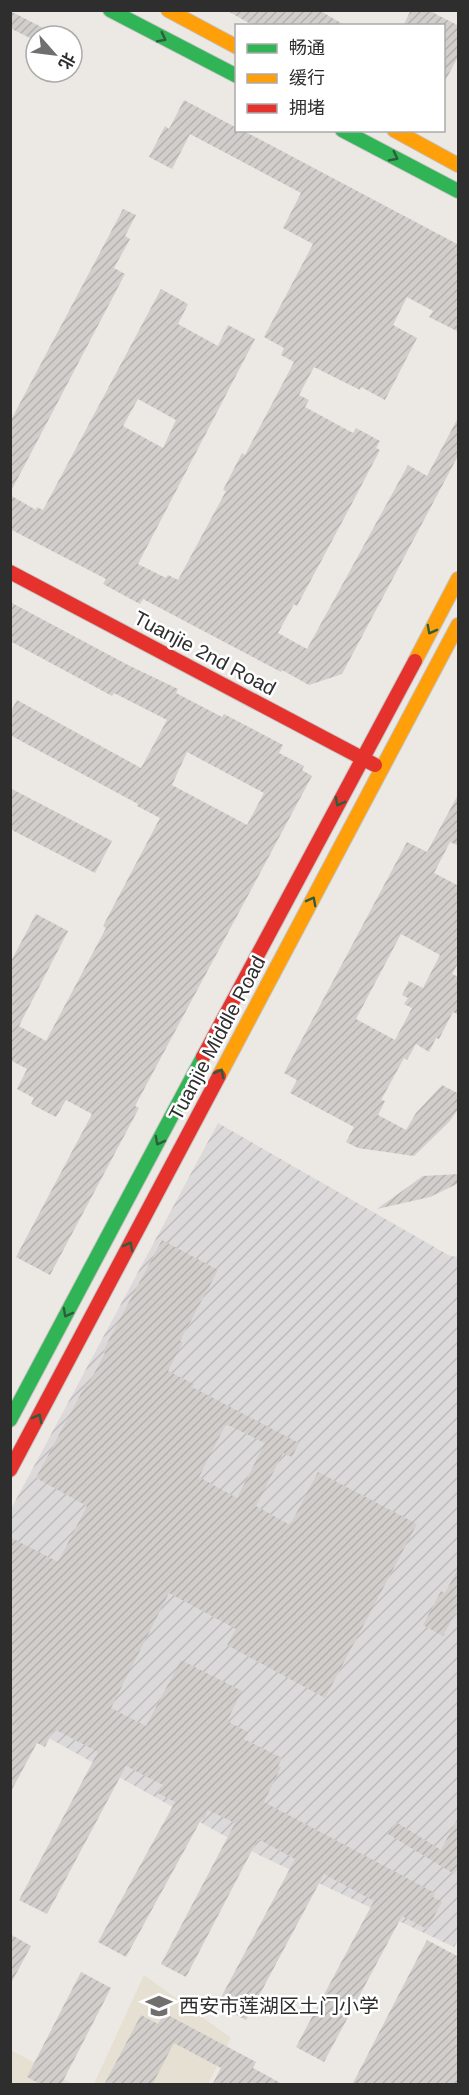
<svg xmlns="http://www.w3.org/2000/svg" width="469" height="2095" viewBox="0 0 469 2095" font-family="Helvetica,'Noto Sans SC',sans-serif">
	<defs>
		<pattern id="industrial-furrows" width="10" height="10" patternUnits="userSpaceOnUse" patternTransform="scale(1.5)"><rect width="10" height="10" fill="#dcd9db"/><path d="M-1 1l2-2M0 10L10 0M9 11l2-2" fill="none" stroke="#bdbbbc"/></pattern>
		<pattern id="building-hatch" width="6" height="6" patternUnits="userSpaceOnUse" patternTransform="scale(1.5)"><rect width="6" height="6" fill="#d1cecb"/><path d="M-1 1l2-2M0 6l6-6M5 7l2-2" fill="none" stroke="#b4b1af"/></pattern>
	</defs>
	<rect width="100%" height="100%" fill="#ece8e4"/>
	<!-- industrial -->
	<path fill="url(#industrial-furrows)" d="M218 1123 450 1256 458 1257V1940L454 1947 259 1855 11 1717V1509Z"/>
	<!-- education -->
	<path fill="#e6e0d3" d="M144 1975 231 2038 208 2084H94Z
		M11 2050 73 2084H11Z"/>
	<!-- building -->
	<path fill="url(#building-hatch)" fill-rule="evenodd" d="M226 10H319L346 26H254Z
		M411 10H428L459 26V55L444 83V26H403Z
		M10 11 59 36H36V41L10 28Z
		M184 100 237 128V130H242L459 245V332L429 317 433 311 407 297 393 325 417 338 385 400 361 387 360 390 314 367 299 395 309 400 305 407 353 433 356 428 380 441 376 448 380 450 349 509 297 606 294 604 278 633 307 649 408 465 427 476 459 416V454L342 674 309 685 282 670 281 672 143 599 140 604 103 584 106 579 10 529V495L36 510 37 507 43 510 161 289 188 304 178 324 218 346 228 325 255 339 138 564 166 578 168 575 178 580 226 491 223 490 242 453 245 455 294 362 281 355 284 348 264 337 313 244 283 228 301 193 190 134 172 169 149 157 165 126 169 129ZM138 399 176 420 163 448 123 426Z
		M123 209 136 215 125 236 130 239 114 268 125 274 10 493V422Z
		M10 602 128 665 178 689 176 693 222 717 224 714 283 745 279 753 304 766 302 770 312 776 135 1106 139 1108 50 1275 16 1257 92 1114 66 1100 56 1117 31 1104 34 1098 17 1089 27 1069 10 1060V963L36 914 68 931 19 1026 46 1041 106 928 103 926 160 818 137 806 138 804 10 735V713L17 700 141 768 167 720 114 693 112 696 10 641ZM187 752 264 793 247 825 172 785Z
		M10 788 112 841 95 873 10 829Z
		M459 793V846L450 842 434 873 459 886V962L452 974 459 977V1015L453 1012 439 1039 436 1038 429 1052 416 1044 407 1060 404 1058 381 1100 385 1101 378 1115 406 1130 416 1113 442 1085 459 1094V1108L449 1122 414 1156 358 1148 346 1142 354 1127 290 1093 297 1080 284 1073 407 842 427 852ZM401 934 440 955 423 988 409 981 402 995 408 998 404 1004 412 1008 395 1040 356 1019Z
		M459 1174V1183L430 1197 377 1209 423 1176Z
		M162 1240 218 1270 180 1341 183 1342 168 1371 194 1384 192 1387 299 1443 292 1457 283 1453 256 1506 290 1525 318 1472 417 1524 325 1698 227 1645 236 1629 169 1593 111 1708 146 1726 181 1660 242 1691 227 1721 248 1732 244 1739 282 1758 278 1766 281 1767 264 1802 435 1893 433 1897 442 1902 427 1929 402 1916 324 2062 296 2047 374 1901 324 1874 246 2020 217 2005 295 1859 258 1839 186 1977 161 1964 235 1823 208 1810 204 1819 202 1818 126 1957 98 1942 175 1802 158 1793 163 1785 126 1766 47 1914 19 1900 98 1752 54 1729 45 1747 37 1743 10 1793V1537L58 1562 87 1506 36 1478 86 1384 88 1385 105 1353 103 1351ZM226 1424 265 1443 237 1498 199 1477Z
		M459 1567V1606L443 1636 423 1625 441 1591 445 1593Z
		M459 1816V1865L454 1874 388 1834 396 1822 441 1850Z
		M10 1934 31 1946 10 1985Z
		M427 1940 459 1957V2085H352Z
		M81 1972 111 1988 61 2085H42L27 2077Z
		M164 2013 256 2062 253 2068 284 2085H212L221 2068 174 2043 152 2085H104L141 2015 158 2024Z"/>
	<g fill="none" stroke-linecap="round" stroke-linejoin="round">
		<!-- fast casing -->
		<g stroke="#c5c4c5" stroke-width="16">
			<path id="fast" d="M110 10 237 76
				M342 130 458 191
				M10 1420 203 1057"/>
		</g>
		<!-- slow casing -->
		<g stroke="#c5c4c5" stroke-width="16">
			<path id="slow" d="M168 10 237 47
				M394 130 458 165
				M415 661 458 579
				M219 1076 458 625"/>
		</g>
		<!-- jam casing -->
		<g stroke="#c5c4c5" stroke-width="16">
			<path id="jam" d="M10 572 375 765
				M203 1057 415 661
				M10 1470 219 1076"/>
		</g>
		<!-- fast -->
		<use href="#fast" stroke="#30b455" stroke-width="14"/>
		<!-- slow -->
		<use href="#slow" stroke="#ff9f0a" stroke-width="14"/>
		<!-- jam -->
		<use href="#jam" stroke="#e5322d" stroke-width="14"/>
	</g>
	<!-- one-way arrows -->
	<defs><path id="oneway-chevron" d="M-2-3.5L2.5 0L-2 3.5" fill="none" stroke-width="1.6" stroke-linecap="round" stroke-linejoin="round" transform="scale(1.5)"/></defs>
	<g stroke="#2f5d3c">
		<use href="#oneway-chevron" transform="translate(162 38) rotate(27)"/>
		<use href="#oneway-chevron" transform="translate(394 157) rotate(27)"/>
		<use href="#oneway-chevron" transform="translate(431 630) rotate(118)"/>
		<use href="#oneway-chevron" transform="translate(339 802) rotate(118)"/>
		<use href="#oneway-chevron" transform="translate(312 901) rotate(-62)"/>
		<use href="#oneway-chevron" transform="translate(220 1073) rotate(-62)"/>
		<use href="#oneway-chevron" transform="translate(159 1141) rotate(118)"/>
		<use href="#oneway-chevron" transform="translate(129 1246) rotate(-62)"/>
		<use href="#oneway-chevron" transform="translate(67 1313) rotate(118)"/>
		<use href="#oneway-chevron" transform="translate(38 1418) rotate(-62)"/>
	</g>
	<!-- icons -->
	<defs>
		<g id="school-bare" transform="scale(2.07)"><path d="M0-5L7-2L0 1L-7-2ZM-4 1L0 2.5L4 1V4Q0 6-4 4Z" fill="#706f6e" stroke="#fff" stroke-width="2.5" paint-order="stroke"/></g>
	</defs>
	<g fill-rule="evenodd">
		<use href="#school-bare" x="159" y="2006"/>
	</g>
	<g text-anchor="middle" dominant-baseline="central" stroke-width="5" stroke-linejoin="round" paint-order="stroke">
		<!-- street labels -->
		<g font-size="20" fill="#2e2e2e" stroke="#fff">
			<text transform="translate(205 653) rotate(28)">Tuanjie 2nd Road</text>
			<text transform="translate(217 1038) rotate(-62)">Tuanjie Middle Road</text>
		</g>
		<!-- poi labels -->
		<g font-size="20" fill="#2e2e2e" stroke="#fff" text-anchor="start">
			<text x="179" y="2006">西安市莲湖区土门小学</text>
		</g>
	</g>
	<!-- border -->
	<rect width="469" height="2095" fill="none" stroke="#2e2e2e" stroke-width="24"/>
	<!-- legend -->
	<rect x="235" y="24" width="210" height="108" fill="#ffffff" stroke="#ababab" stroke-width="1.5"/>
	<rect x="247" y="44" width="30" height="9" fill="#30b455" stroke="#ababab" stroke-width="1.5"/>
	<text x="289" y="54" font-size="18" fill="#2e2e2e">畅通</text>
	<rect x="247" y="74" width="30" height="9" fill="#ff9f0a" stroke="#ababab" stroke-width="1.5"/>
	<text x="289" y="84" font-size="18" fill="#2e2e2e">缓行</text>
	<rect x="247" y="104" width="30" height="9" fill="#e5322d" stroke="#ababab" stroke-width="1.5"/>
	<text x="289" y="114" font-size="18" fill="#2e2e2e">拥堵</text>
	<!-- north arrow -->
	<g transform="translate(54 54) rotate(118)"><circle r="28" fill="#ffffff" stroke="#ababab" stroke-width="1.5"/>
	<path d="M0-4.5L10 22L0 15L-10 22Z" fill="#706f6e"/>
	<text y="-9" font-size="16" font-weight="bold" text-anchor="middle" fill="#2e2e2e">北</text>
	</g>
</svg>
